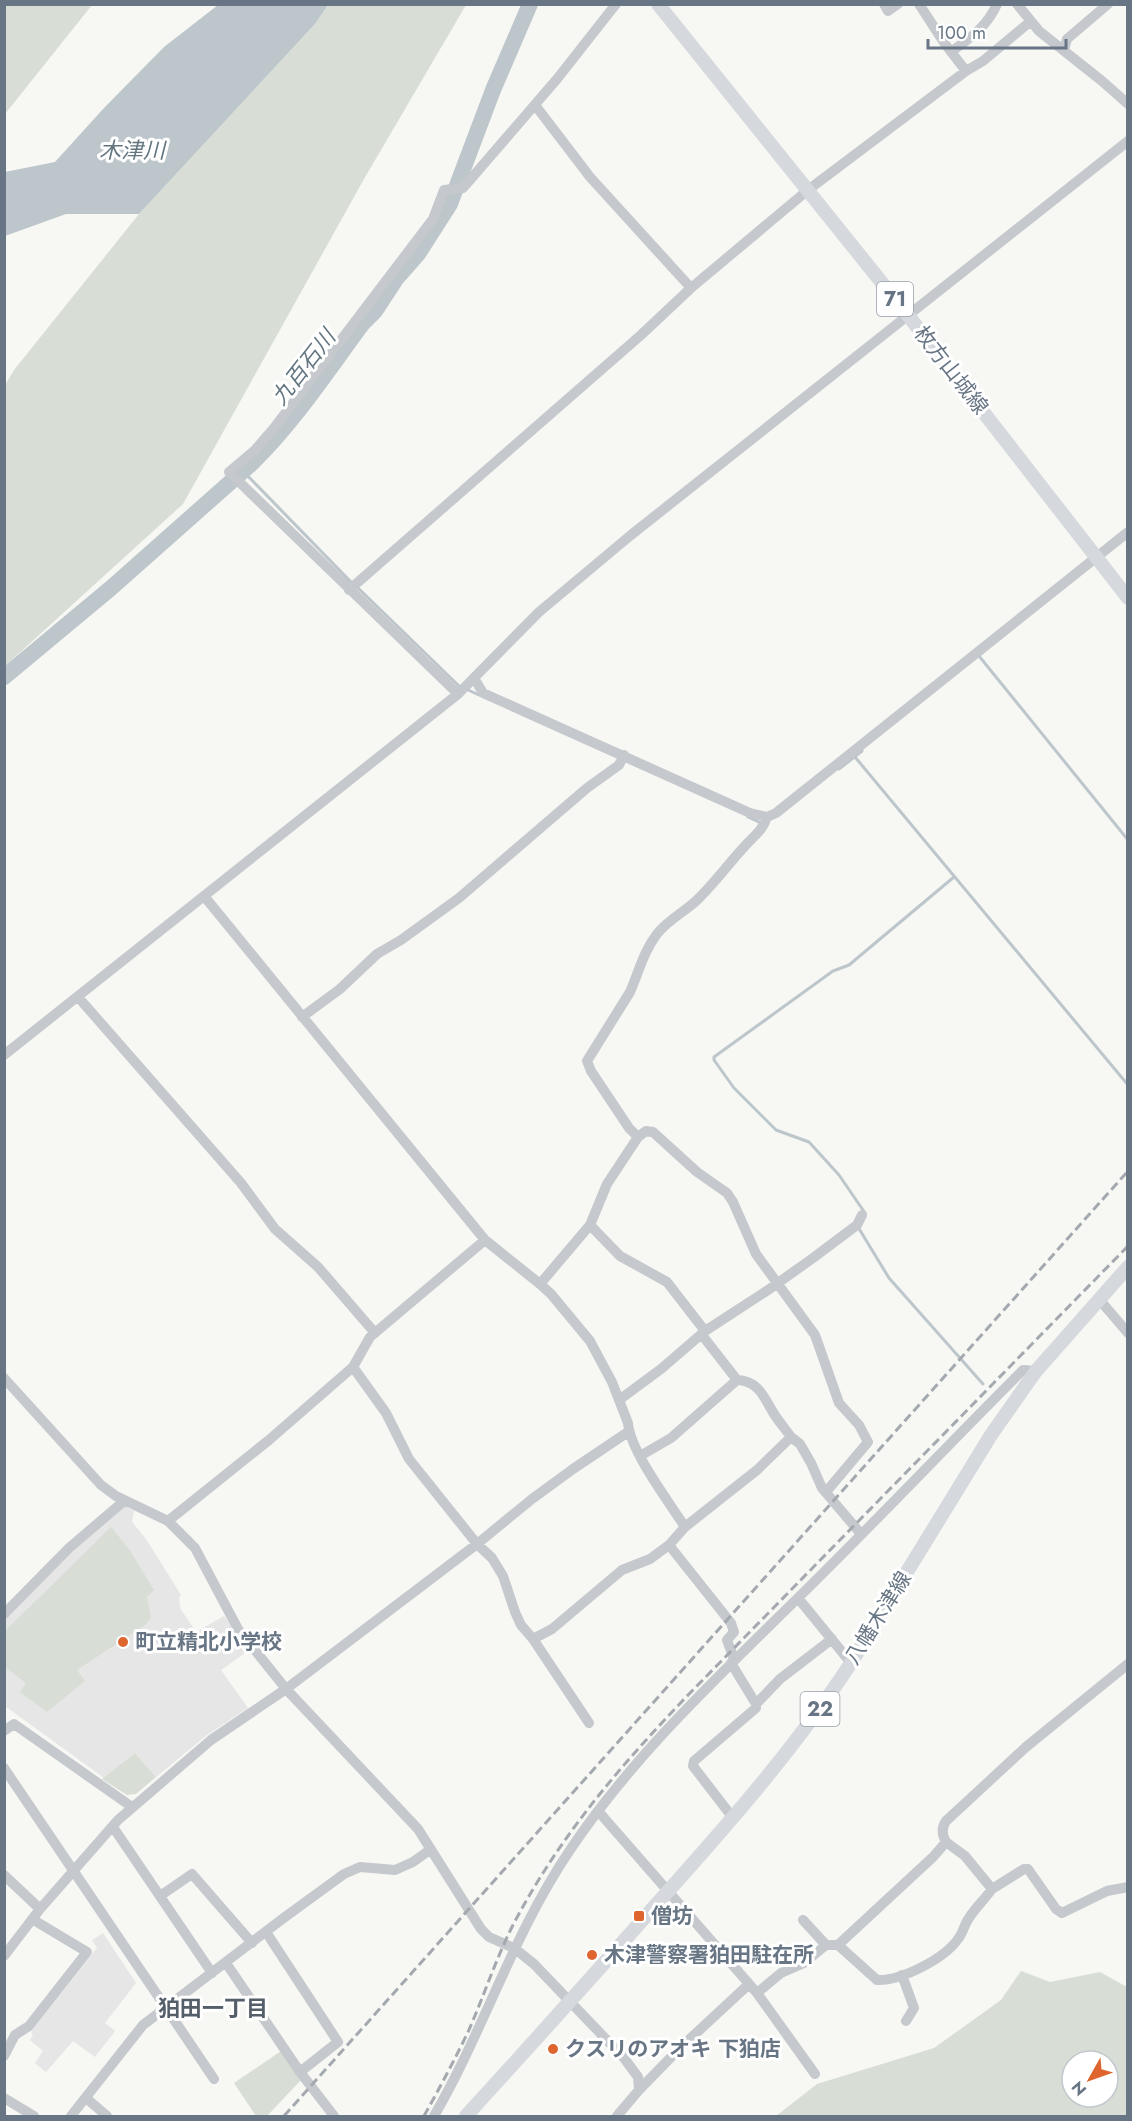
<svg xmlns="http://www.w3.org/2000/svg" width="1132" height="2121" viewBox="0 0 1132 2121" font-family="Jost,'Noto Sans JP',sans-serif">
	<rect width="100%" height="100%" fill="#f7f7f4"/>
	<!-- built -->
	<path fill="#e5e6e5" d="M123 1505 134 1511 132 1522 146 1539 181 1595 179 1597 180 1608 196 1632 224 1616 248 1651 221 1670 248 1708 207 1735 156 1777 135 1753 104 1778 5 1706V1617L71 1551Z
		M103 1933 136 1983 105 2023 115 2031 95 2057 73 2041 46 2072 35 2063 43 2051 30 2040 33 2035 31 2032 97 1948 92 1940Z"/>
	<!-- green -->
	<path fill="#d8ded5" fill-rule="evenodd" d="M5 4 92 5 5 114 4 5Z
		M328 5H466L364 179 183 504 5 666 4 387 14 370 139 214 315 24Z
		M111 1527 129 1549 154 1590 147 1597 151 1618 145 1625 77 1670 85 1681 47 1712 20 1692 26 1683 5 1667V1631Z
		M135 1753 156 1777 136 1794 127 1795 102 1779Z
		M1021 1971 1050 1982 1100 1972 1127 1987V2116H776L817 2084 934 2048 1001 2000ZM1072 2061H1108V2097H1072Z
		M281 2051 301 2080 267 2116H256L234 2083Z"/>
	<!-- water -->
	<path fill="#bdc6cb" d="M218 5H328L315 24 139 214H66L5 236V172L55 162 104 108 164 47Z"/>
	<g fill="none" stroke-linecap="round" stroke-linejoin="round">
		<!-- stream -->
		<path stroke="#bdc6cb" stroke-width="3" d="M242 470 352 583
			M357 587 460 687
			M979 656 1128 840
			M466 689 479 695
			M855 757 1128 1085
			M839 769 862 751
			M748 817 761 823
			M865 1213 839 1175 809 1142 776 1130 734 1088 714 1060V1057L833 971 849 965 954 877
			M858 1227 889 1278 983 1384"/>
		<!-- river -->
		<path stroke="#bdc6cb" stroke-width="16" d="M4 677 111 588 252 463C294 422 328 370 363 323L375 311 396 279 418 254 450 204 493 90 530 4"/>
		<!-- minor -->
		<path stroke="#c5c8cc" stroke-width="10" d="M884 4 888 11 898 4
			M919 4 945 44 966 71
			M1017 4 1039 31 1102 81 1128 104
			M1064 50 1067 39 1108 4
			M951 52C970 38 987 27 997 4
			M535 105 590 177 691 288
			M349 590 641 335 691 288 808 190 966 71 983 61 1031 21
			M474 678 483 693 750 813 767 817
			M458 694 229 472 255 450 274 428 433 219 444 190 463 188 557 79 616 4
			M204 896 485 1240
			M78 997 241 1183 275 1229 318 1267 375 1333
			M302 1017 340 989 377 954 401 940 459 898 587 788 619 765 624 755
			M4 1055 458 694 539 612 631 535 1128 141
			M638 1137 646 1131 653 1132 697 1172 727 1193 733 1202 756 1254 815 1335 839 1403 859 1425 868 1442 826 1492
			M590 1225 620 1256 667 1282 705 1331
			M540 1284 551 1294 590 1341 612 1382 628 1423C630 1451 669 1502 685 1527L669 1545 731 1623 734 1632 727 1640 734 1659
			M1098 1298 1128 1333
			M353 1367 386 1413 409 1459 477 1544 492 1558 503 1576 515 1612 521 1625 533 1639 552 1629 622 1570 650 1559 669 1545
			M4 1378 101 1485 116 1496 168 1521
			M619 1400 661 1369 705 1331 768 1290 813 1258 857 1225 862 1215
			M628 1432 573 1469 532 1499 477 1544 286 1689 418 1829 481 1929 489 1937 514 1948 534 1964 624 2058 638 2077 639 2090
			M791 1437 800 1444 811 1463 822 1488 861 1534
			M640 1456 671 1438 737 1380
			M685 1527 757 1470 791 1437C786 1430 781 1424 776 1417 765 1401 761 1381 737 1380L702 1335
			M798 1598 851 1663
			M4 1614 69 1548 124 1501
			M533 1639 589 1723
			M731 1663 756 1704V1708L694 1761 693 1766 733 1818
			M756 1704 780 1679 832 1639
			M4 1731 14 1724 132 1807
			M4 1768 214 2079
			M598 1811 757 1993 815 2074
			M113 1827 212 1973
			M946 1842 965 1856 992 1889 1024 1869H1028L1056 1909 1062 1913 1107 1891 1128 1887
			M4 1875 40 1909
			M160 1896 192 1874 252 1943
			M803 1920 826 1945
			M266 1932 338 2042 300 2072
			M838 1945 877 1980C901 1981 944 1959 958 1939 963 1933 964 1925 969 1918 975 1908 985 1899 992 1889
			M4 1956 40 1909 118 1820 211 1740 286 1689 238 1629 195 1548 168 1521 269 1440 353 1367 370 1337 485 1240 540 1284 590 1225 607 1184 638 1137 629 1128 591 1071 587 1061 630 992C639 972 643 952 657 934 667 921 684 912 696 901 714 884 728 864 745 846 754 836 763 830 767 817L776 813 1128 532
			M226 1963 300 2072 334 2116
			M902 1975 914 2008 906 2021
			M757 1993 781 1973 804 1963 826 1945H838L933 1857 946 1842C942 1835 941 1828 946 1821L1026 1747 1128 1664
			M4 2056 15 2035 29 2026 87 1952 32 1919
			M4 2098 34 2116
			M86 2098 107 2116
			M71 2116 143 2025 285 1917 344 1874 360 1867 395 1870 413 1862 431 1849
			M434 2116C484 2030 513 1934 570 1850 635 1753 723 1672 806 1590 879 1518 950 1443 1023 1370L1036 1371
			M617 2116 639 2090 679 2049 748 1985"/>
		<!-- major -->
		<path stroke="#d5d8dc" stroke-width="14" d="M658 4 907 314 1128 598
			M466 2116C529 2047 592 1977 654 1907 724 1829 793 1751 851 1663L991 1435 1036 1371 1128 1267"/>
		<!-- rail -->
		<path stroke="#a4a9af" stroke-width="3" stroke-dasharray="9 4.5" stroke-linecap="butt" d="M284 2116 1128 1171
			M424 2116C439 2089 454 2061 468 2032 484 1996 496 1958 514 1923 561 1834 621 1765 690 1693L1128 1246"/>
	</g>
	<!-- markers -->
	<g fill="#de652e" stroke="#fff" stroke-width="2">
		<circle cx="123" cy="1642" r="6"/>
		<rect x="633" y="1910" width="12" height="12" rx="3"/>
		<circle cx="592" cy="1955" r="6"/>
		<circle cx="553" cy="2049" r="6"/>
	</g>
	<g text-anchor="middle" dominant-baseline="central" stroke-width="6" stroke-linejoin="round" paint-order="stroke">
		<!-- shield labels -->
		<g fill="#fff" stroke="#959ea9" stroke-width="1.5">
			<rect x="877" y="282" width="36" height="34" rx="4.5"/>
			<rect x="800.5" y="1692" width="39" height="34" rx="4.5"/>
		</g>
		<g font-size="20" font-weight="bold" fill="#677584">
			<text x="895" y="299">71</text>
			<text x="820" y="1709">22</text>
		</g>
		<!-- street labels -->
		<g font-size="21" fill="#677584" stroke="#fff">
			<text transform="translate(951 370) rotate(52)">枚方山城線</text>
			<text transform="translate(878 1618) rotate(-58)">八幡木津線</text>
		</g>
		<!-- poi labels -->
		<g font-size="21" font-weight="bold" fill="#677584" stroke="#fff" text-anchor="start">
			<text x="135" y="1642">町立精北小学校</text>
			<text x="651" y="1916">僧坊</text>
			<text x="604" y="1955">木津警察署狛田駐在所</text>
			<text x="565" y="2049">クスリのアオキ 下狛店</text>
		</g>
		<!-- water labels -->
		<g font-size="22" font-style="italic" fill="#637680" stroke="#fff">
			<text x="132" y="150">木津川</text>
			<text transform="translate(303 367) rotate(-52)">九百石川</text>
		</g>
		<!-- neighbourhood labels -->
		<g font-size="22" font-weight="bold" fill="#555f6a" stroke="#fff">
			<text x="213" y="2008">狛田一丁目</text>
		</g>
	</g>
	<!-- border -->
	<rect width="1132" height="2121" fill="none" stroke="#677584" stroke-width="12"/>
	<!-- north arrow -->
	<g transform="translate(1090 2079) rotate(230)"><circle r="28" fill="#ffffff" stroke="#c2c8ce" stroke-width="1.5"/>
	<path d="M0-4.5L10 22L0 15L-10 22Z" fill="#de652e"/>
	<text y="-9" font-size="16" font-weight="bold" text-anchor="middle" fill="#677584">N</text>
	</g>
	<!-- scale -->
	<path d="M928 39v9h138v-9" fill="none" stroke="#677584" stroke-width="3"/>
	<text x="937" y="39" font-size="18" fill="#677584" stroke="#ffffff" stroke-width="4.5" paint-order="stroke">100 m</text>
</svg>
